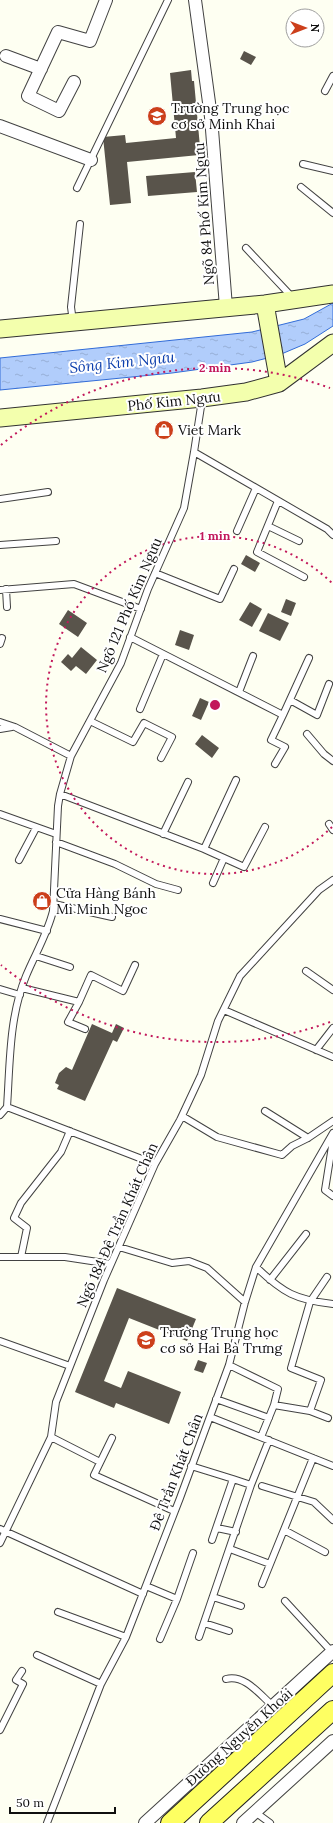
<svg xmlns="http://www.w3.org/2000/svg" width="333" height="1823" viewBox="0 0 333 1823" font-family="Lora,serif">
	<defs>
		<pattern id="water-ripples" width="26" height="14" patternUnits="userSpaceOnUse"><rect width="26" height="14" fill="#b1cdfb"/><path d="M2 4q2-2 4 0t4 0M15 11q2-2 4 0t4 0" fill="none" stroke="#97afd6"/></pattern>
	</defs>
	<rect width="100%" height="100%" fill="#fefff2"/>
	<!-- water -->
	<path fill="url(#water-ripples)" stroke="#326cd8" d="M333 303V326L305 344 279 355 252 362 172 373 0 390V358L252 332 304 319Z"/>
	<!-- building -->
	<path fill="#59544b" d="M244 51 256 57 251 65 240 59Z
		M191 70 192 81H194L200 147H198L199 155 127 162 131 203 110 205 103 137 125 135 126 143 176 138 170 73Z
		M195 172 197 192 148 196 146 176Z
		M246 555 260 563 255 572 241 564Z
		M286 599 296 603 291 616 281 612Z
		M250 602 262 609 252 627 239 620Z
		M68 610 87 623 78 637 59 624Z
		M268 613 289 623 280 641 259 631Z
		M180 630 194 635 189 650 175 645Z
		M81 647 97 660 86 674 76 666 71 671 61 662 68 654 72 658Z
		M200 698 209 702 201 720 192 716Z
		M202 735 219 748 212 758 195 744Z
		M92 1024 112 1033 116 1024 124 1028 117 1042 113 1040 85 1101 57 1089 59 1085 55 1083 59 1073 66 1067 72 1070Z
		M117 1288 196 1319 187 1341 129 1318 104 1381 121 1388 128 1371 181 1392 169 1424 116 1403 114 1408 75 1392Z
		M198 1360 207 1363 203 1373 194 1370Z"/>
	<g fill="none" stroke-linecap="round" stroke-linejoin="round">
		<!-- lane casing -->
		<g stroke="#424242" stroke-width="8">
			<path id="lane" d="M325 91 333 76
				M303 164 333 171
				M301 187 333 213
				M77 188 168 0
				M246 248 293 298
				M73 322 71 307 80 224
				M194 452 327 529 333 535
				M0 499 48 492
				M278 501 257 552 304 577
				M268 526 299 541
				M237 531 256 488
				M0 545 56 541
				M155 573 220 599 234 569
				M6 589 7 607
				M0 590 74 584 141 609
				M130 637 283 715 309 658
				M0 644 2 638
				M239 692 253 656
				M290 700 317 715 329 684
				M140 709 163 654
				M90 721 133 742 144 723 172 737 161 758
				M0 722 15 727 71 756
				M0 729 12 727
				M307 734 324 754 333 761
				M275 764 285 747 271 740 283 715
				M60 794 204 849 244 867 265 827
				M0 814 56 834
				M329 824 333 830
				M163 834 188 782
				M56 842 115 864 156 884 178 890
				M204 849 236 780
				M19 860 36 828
				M213 883 224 858
				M54 904 112 917
				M0 919 47 931
				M36 956 70 967
				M306 971 333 990
				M22 988 79 1002 68 1022 85 1029
				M0 989 20 995
				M79 1002 91 975 123 991 135 965
				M224 1010 333 1057
				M316 1050 333 1028
				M7 1107 155 1164
				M265 1111 308 1138
				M0 1115 7 1107C10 1064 9 1017 26 976 35 954 47 935 53 911L58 806 60 794 71 756 121 663 148 589 184 508 194 452 202 400
				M182 1116 217 1137 282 1155 292 1146 308 1138 333 1121
				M333 1140 325 1190 333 1196
				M119 1247 172 1263 189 1261 207 1268 245 1302
				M0 1257H65L111 1264
				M21 1257 27 1228 14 1218 21 1203 61 1152 70 1131
				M256 1267C283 1293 296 1300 333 1304
				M270 1280 306 1234
				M0 1341 70 1366
				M229 1365 278 1389 274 1405
				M216 1399 269 1418
				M310 1411 328 1418
				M210 1417 333 1466
				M51 1437 100 1462
				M261 1437 274 1405 310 1411 321 1380 291 1368 310 1302 327 1277
				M112 1438 94 1475 174 1511
				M191 1466 233 1479
				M262 1486 314 1502 333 1520
				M217 1528 236 1532
				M0 1529 143 1594
				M284 1530 325 1552
				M212 1540 233 1479 251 1485
				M0 1543 51 1437 56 1402 104 1280 155 1164 180 1120 201 1075 218 1021 240 976 319 890 333 880
				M230 1549 270 1564
				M262 1584 313 1458
				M146 1586 177 1599
				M213 1597 241 1606
				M285 1601 332 1652
				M58 1612 126 1637
				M204 1623 229 1631
				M199 1637 251 1485 269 1440
				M160 1639 177 1599 193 1553
				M37 1655 101 1684
				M226 1679C245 1674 260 1695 273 1706
				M0 1730 23 1684 16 1680 22 1671
				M255 1812 270 1823
				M47 1823 101 1684 126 1637 180 1498 229 1365 245 1302 256 1267 333 1133"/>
		</g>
		<!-- street casing -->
		<g stroke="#424242" stroke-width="14">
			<path id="street" d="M195 0 211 117 226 307
				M6 56 41 69
				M74 82 59 111 28 96 58 32 90 41 106 0
				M0 126 91 160
				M145 1823 333 1651
				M243 1823 333 1741"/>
		</g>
		<!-- secondary casing -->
		<g stroke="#313131" stroke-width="19">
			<path id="secondary" d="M265 304 279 383
				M0 329 265 304 333 294
				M0 418 202 398 246 392 279 383 333 343"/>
		</g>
		<!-- primary casing -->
		<g stroke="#202020" stroke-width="20">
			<path id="primary" d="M170 1823 333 1673
				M209 1823 333 1710"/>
		</g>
		<!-- lane -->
		<use href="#lane" stroke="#fff" stroke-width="6"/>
		<!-- street -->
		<use href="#street" stroke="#fff" stroke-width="12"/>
		<!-- secondary -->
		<use href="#secondary" stroke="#f3ffad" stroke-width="17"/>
		<!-- primary -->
		<use href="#primary" stroke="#feff62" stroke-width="18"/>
	</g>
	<!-- distance rings -->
	<g fill="none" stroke="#c2185b" stroke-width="2" stroke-dasharray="2 4">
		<path d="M332 827A169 169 0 1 1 332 583"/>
		<path d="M330 1022A337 337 0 0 1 1 965M1 445A337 337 0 0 1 330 388"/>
	</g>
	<!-- icons -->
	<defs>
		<g id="school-disc" transform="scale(1)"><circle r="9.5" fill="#cc3f1b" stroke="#fff"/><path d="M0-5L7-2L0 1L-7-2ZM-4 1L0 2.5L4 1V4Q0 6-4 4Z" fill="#fff"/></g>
		<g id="shop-disc" transform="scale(1)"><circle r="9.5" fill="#cc3f1b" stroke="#fff"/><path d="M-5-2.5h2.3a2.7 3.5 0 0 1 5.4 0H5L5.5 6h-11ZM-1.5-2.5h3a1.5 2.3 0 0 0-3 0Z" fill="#fff"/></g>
	</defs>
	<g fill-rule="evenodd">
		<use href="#school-disc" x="157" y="116"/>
		<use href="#shop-disc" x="164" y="430"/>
		<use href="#shop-disc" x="42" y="901"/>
		<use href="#school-disc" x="146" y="1340"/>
	</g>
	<g text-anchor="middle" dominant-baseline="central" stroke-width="4" stroke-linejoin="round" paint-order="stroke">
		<!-- poi labels -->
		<g font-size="14" fill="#0f0f0f" stroke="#fff" text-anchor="start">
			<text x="171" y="108">Trường Trung học<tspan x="171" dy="16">cơ sở Minh Khai</tspan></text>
			<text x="178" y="430">Viet Mark</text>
			<text x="56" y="893">Cửa Hàng Bánh<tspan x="56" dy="16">Mì Minh Ngoc</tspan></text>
			<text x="160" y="1332">Trường Trung học<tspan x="160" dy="16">cơ sở Hai Bà Trưng</tspan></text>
		</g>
		<!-- street labels -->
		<g font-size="14" fill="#0f0f0f" stroke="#fff">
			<text transform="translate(204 214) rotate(-94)">Ngõ 84 Phố Kim Ngưu</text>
			<text transform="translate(174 401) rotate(-6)">Phố Kim Ngưu</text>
			<text transform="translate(129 605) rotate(-67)">Ngõ 121 Phố Kim Ngưu</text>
			<text transform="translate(117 1225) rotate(-66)">Ngõ 184 Đê Trần Khát Chân</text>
			<text transform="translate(176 1472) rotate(-69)">Đê Trần Khát Chân</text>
			<text transform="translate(239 1737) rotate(-42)">Đường Nguyễn Khoái</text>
		</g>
		<!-- water labels -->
		<g font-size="15" font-style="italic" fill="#0d3fad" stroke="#fff">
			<text transform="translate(122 362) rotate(-6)">Sông Kim Ngưu</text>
		</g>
	</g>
	<circle cx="215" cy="705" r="6" fill="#c2185b" stroke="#fff" stroke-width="2"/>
	<g font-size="12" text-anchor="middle" font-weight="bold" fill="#c2185b" stroke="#fff" stroke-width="4" stroke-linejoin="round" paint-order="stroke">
		<text x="215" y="372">2 min</text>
		<text x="215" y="540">1 min</text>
	</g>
	<!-- north arrow -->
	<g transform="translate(305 28) rotate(90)"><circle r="19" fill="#ffffff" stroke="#9f9f9f"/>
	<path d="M0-3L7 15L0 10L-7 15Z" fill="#cc3f1b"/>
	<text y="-6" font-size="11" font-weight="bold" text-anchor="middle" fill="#0f0f0f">N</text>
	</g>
	<!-- scale -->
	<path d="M10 1807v6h105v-6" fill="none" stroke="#0f0f0f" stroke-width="2"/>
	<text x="16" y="1807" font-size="12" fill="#0f0f0f" stroke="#ffffff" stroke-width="3" paint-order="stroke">50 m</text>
</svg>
